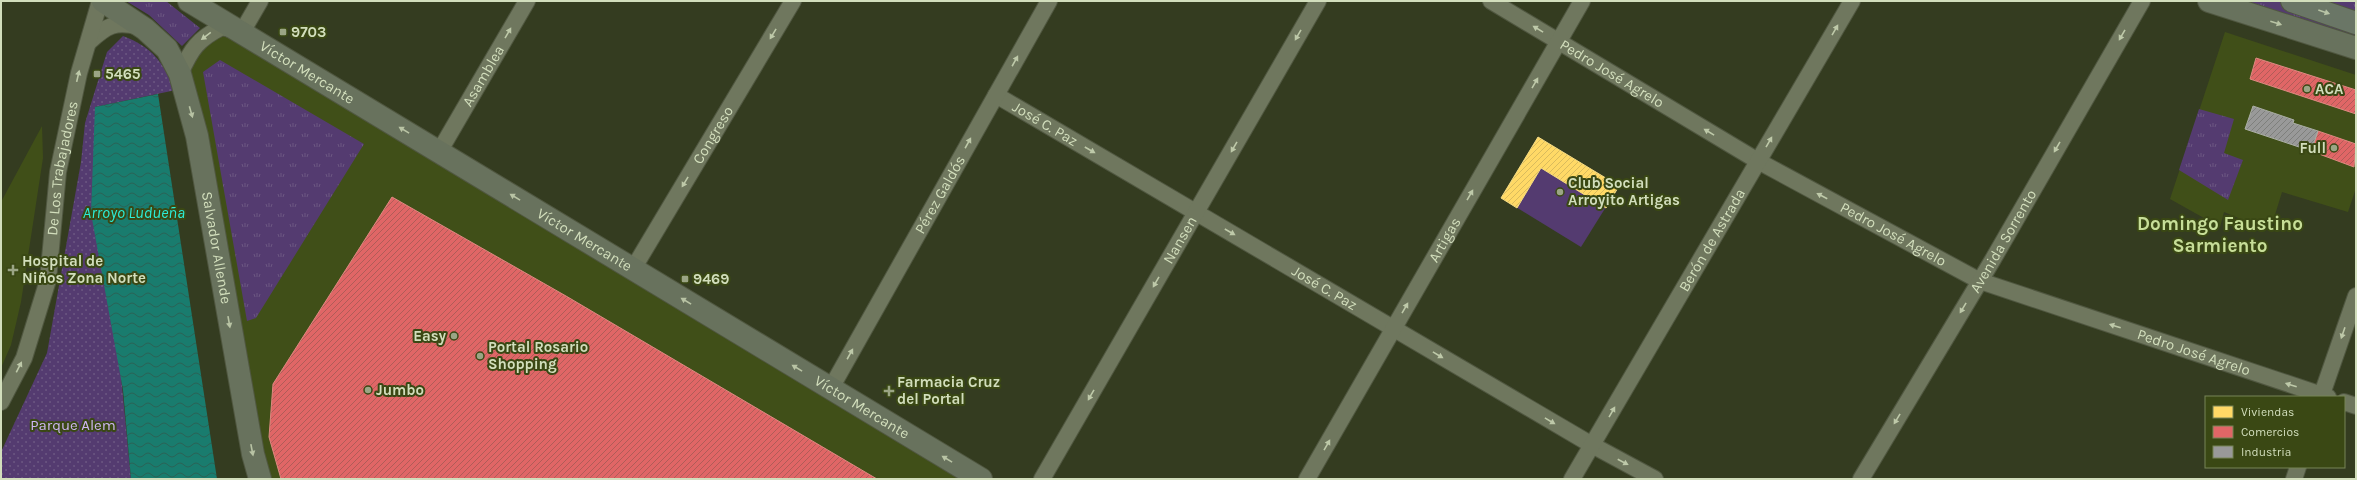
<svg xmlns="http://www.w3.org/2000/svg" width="2357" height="480" viewBox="0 0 2357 480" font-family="Karla,sans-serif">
	<defs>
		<pattern id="grass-tufts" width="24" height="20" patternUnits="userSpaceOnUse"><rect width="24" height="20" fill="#543b70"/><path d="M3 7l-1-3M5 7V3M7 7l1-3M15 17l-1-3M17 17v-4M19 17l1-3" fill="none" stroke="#6c5782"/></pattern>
		<pattern id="park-dots" width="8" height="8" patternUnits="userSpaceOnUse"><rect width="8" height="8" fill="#543b70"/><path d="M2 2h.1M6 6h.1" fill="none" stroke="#6c5782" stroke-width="1.8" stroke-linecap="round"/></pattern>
		<pattern id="water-waves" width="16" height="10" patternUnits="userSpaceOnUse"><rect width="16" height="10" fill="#197c6e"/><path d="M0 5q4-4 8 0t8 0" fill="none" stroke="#2a6256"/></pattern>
		<pattern id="homes-hatch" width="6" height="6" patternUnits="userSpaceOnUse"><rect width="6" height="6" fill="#ffd966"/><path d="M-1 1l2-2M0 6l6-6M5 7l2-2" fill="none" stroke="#d9bb5d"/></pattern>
		<pattern id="shops-hatch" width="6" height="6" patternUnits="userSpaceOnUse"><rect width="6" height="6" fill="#e06666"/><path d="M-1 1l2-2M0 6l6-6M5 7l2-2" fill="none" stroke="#b05c58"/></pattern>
		<pattern id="industry-hatch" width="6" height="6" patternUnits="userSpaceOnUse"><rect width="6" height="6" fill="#999"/><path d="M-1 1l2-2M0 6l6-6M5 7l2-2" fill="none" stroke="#7e7f7c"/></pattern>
	</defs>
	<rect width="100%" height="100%" fill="#343c20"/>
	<!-- built -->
	<path fill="#404f18" d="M222 27 981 479H260L180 74Z
		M2225 32 2356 75V188L2348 212 2282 192 2270 231 2224 212 2220 227 2170 199Z
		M42 126 43 158 21 302 11 345 1 368V202Z"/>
	<!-- grass -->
	<path fill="url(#grass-tufts)" d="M126 1H166L200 28 182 46 149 15Z
		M2209 1H2356V48Z
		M220 60 364 144 256 318 247 321 203 72Z
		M2199 109 2234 119 2224 153 2243 160 2228 200 2179 170Z"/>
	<!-- park -->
	<path fill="url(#park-dots)" d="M123 36C154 48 161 61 176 90L95 107 131 479H1V452L47 353 81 162 85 123 107 52Z"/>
	<!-- pitch -->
	<path fill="#543b70" d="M1538 137 1619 186 1581 247 1501 198Z"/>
	<!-- water -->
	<path fill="url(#water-waves)" d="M158 94 217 479H131L123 390 91 213 95 107Z"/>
	<!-- homes -->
	<path fill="url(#homes-hatch)" stroke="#f2da80" d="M1538 137 1619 186 1606 208 1541 168 1517 208 1501 198Z"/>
	<!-- shops -->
	<path fill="url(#shops-hatch)" stroke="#dc8a80" d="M2256 58 2356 90V114L2250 79Z
		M2318 131 2356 144 2354 167 2311 151Z
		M392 197 566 296 877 479H281L269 437 273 384Z"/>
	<!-- industry -->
	<path fill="url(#industry-hatch)" stroke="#aaaea4" d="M2253 106 2294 120 2293 123 2318 131 2311 151 2245 129Z"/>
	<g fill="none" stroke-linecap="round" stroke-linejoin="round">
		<!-- street casing -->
		<g stroke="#505740" stroke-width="18">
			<g id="street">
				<path id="s1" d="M1491 1 1758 161 1980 281 2328 397"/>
				<path d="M89 42C106 26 116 20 139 27"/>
				<path d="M180 74C191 49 198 39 222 27L242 32 260 1"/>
				<path id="s2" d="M996 95 1592 445 1655 479"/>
				<path id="s3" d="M439 152 527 1"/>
				<path id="s4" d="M633 269 793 1"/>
				<path id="s5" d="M831 388 1049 1"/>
				<path d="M2321 397 2356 296"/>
				<path id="s6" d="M1 402 24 358 48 280 58 172 79 73 100 1"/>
				<path d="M2344 402 2356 406"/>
				<path id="s7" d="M1042 479 1318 1"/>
				<path id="s8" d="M1307 479 1582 1"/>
				<path id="s9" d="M1572 479 1852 1"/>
				<path id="s10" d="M1861 479 1992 261 2142 1"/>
				<path d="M2294 479 2298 467"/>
			</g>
		</g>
		<!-- secondary casing -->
		<g stroke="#505740" stroke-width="24">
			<g id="secondary">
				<path id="s11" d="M103 1 145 29 167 49 180 74 197 136 253 454 260 479"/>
				<path id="s12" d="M189 1 981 479"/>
				<path d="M2209 1 2356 48"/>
			</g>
		</g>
		<!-- primary casing -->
		<g stroke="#505740" stroke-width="24">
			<path id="primary" d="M2292 1 2356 23"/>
		</g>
		<!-- street -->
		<use href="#street" stroke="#6f775e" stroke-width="16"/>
		<!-- secondary -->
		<use href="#secondary" stroke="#68725d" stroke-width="22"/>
		<!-- primary -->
		<use href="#primary" stroke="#6a7666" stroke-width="22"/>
	</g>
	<!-- one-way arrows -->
	<defs><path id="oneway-solid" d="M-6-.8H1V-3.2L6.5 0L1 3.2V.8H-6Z"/></defs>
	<use fill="#b8c4a6" href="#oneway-solid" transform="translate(2324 12) rotate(19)"/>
	<g fill="#b8c3a4">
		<use href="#oneway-solid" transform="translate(2276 23) rotate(18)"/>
		<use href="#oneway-solid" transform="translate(191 112) rotate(74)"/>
		<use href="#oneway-solid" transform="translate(404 130) rotate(-149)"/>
		<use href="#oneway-solid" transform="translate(515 197) rotate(-149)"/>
		<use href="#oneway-solid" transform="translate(686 301) rotate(-149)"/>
		<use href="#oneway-solid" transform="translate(229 322) rotate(80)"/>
		<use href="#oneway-solid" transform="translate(797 368) rotate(-149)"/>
		<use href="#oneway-solid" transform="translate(252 450) rotate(79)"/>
		<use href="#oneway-solid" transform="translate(947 459) rotate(-149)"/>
	</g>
	<g fill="#bec9a9">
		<use href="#oneway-solid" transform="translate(1538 29) rotate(-149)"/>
		<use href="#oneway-solid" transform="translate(1835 30) rotate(-60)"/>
		<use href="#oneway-solid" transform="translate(508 33) rotate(-60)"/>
		<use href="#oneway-solid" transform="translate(773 34) rotate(121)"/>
		<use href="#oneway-solid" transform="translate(1298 35) rotate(120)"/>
		<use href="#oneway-solid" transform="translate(2122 35) rotate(120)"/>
		<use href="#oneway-solid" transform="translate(206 36) rotate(143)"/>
		<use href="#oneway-solid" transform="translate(1015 61) rotate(-61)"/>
		<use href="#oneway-solid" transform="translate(78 76) rotate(-77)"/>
		<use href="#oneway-solid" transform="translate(1535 83) rotate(-60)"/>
		<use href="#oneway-solid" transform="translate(1709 132) rotate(-149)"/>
		<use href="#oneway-solid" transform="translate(1769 142) rotate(-60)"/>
		<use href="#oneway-solid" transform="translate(968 143) rotate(-61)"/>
		<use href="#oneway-solid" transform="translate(1234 147) rotate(120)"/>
		<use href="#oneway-solid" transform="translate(2057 147) rotate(120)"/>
		<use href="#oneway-solid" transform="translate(1090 150) rotate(30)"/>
		<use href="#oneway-solid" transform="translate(685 182) rotate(121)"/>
		<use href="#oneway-solid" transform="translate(1470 195) rotate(-60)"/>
		<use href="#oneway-solid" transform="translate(1822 196) rotate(-152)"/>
		<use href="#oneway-solid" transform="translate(1230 232) rotate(30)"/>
		<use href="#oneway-solid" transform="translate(1156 282) rotate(120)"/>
		<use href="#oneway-solid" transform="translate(1405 308) rotate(-60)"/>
		<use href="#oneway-solid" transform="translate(1963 308) rotate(121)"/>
		<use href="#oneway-solid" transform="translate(2115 326) rotate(-162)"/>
		<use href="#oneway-solid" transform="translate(2343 333) rotate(109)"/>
		<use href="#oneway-solid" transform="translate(850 354) rotate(-61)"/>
		<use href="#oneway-solid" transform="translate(1438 355) rotate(31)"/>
		<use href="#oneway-solid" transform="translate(19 367) rotate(-63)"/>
		<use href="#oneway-solid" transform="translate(2291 385) rotate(-162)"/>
		<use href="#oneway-solid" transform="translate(1091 395) rotate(120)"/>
		<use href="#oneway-solid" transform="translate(1612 412) rotate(-60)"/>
		<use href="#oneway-solid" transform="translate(1897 419) rotate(121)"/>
		<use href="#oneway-solid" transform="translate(1550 421) rotate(31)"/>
		<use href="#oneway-solid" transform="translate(1327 445) rotate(-60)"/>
		<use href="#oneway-solid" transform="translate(1623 462) rotate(28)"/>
	</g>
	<!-- markers -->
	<g fill="#9ba585" stroke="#3a4814" stroke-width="1.5">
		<rect x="279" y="28" width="8" height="8" rx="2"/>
		<rect x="93" y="70" width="8" height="8" rx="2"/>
		<circle cx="2307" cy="89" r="4"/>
		<circle cx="2334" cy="148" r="4"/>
		<circle cx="1560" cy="192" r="4"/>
		<path d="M11 264h4v4h4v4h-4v4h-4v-4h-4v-4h4z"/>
		<rect x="681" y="275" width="8" height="8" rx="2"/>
		<circle cx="454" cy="336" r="4"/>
		<circle cx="480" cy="356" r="4"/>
		<circle cx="368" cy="390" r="4"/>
		<path d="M887 385h4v4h4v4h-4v4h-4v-4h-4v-4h4z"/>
	</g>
	<g text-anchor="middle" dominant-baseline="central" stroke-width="4" stroke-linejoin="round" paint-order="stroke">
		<!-- poi labels -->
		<g font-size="15" font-weight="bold" fill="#d2debc" stroke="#3a4814" text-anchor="start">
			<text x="291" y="32">9703</text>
			<text x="105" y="74">5465</text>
			<text x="2315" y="89">ACA</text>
			<text x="2326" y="148" text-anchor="end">Full</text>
			<text x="1568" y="183">Club Social<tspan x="1568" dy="17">Arroyito Artigas</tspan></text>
			<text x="22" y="261">Hospital de<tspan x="22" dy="17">Niños Zona Norte</tspan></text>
			<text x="693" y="279">9469</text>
			<text x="446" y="336" text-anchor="end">Easy</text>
			<text x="488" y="347">Portal Rosario<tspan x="488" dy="17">Shopping</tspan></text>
			<text x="897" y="382">Farmacia Cruz<tspan x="897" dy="17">del Portal</tspan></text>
			<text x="376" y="390">Jumbo</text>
		</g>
		<!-- street labels -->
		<g font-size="15" fill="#d2debc" stroke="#3a4814">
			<text stroke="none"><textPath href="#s12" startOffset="138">Víctor Mercante</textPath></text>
			<text stroke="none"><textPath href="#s1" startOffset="141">Pedro José Agrelo</textPath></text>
			<text stroke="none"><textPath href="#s3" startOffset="88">Asamblea</textPath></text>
			<text stroke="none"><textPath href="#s2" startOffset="57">José C. Paz</textPath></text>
			<text stroke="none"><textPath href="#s4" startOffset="156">Congreso</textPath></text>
			<text stroke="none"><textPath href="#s6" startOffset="244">De Los Trabajadores</textPath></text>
			<text stroke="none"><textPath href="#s5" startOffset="222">Pérez Galdós</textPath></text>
			<text stroke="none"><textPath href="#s1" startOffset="465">Pedro José Agrelo</textPath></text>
			<text stroke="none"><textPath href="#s12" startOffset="462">Víctor Mercante</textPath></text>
			<text stroke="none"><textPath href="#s7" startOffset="276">Nansen</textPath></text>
			<text stroke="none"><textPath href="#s8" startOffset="276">Artigas</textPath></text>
			<text stroke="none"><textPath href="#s9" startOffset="277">Berón de Astrada</textPath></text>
			<text stroke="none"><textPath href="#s10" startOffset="277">Avenida Sorrento</textPath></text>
			<text stroke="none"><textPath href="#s11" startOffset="286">Salvador Allende</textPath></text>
			<text stroke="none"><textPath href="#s2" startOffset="381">José C. Paz</textPath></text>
			<text stroke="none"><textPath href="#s1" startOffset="789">Pedro José Agrelo</textPath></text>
			<text stroke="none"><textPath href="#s12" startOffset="786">Víctor Mercante</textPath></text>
		</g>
		<!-- park labels -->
		<g font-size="15" fill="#ceb6f2" stroke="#3a4814">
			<text x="73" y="425">Parque Alem</text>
		</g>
		<!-- water labels -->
		<g font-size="16" font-style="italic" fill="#2bedd8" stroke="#3a4814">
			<text x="134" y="212">Arroyo Ludueña</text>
		</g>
		<!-- district labels -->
		<g font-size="19" font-weight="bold" fill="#c7de98" stroke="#3a4814">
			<text x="2220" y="224">Domingo Faustino<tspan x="2220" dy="22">Sarmiento</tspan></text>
		</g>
	</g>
	<!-- border -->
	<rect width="2357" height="480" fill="none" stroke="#d2debc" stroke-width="4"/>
	<!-- legend -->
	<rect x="2205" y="396" width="140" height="72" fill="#3a4814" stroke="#778457"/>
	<rect x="2213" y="406" width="20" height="12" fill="#ffd966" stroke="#778457"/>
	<text x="2241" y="416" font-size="12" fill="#d2debc">Viviendas</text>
	<rect x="2213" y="426" width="20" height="12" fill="#e06666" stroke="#778457"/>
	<text x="2241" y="436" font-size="12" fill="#d2debc">Comercios</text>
	<rect x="2213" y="446" width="20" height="12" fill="#999999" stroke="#778457"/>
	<text x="2241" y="456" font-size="12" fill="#d2debc">Industria</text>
</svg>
